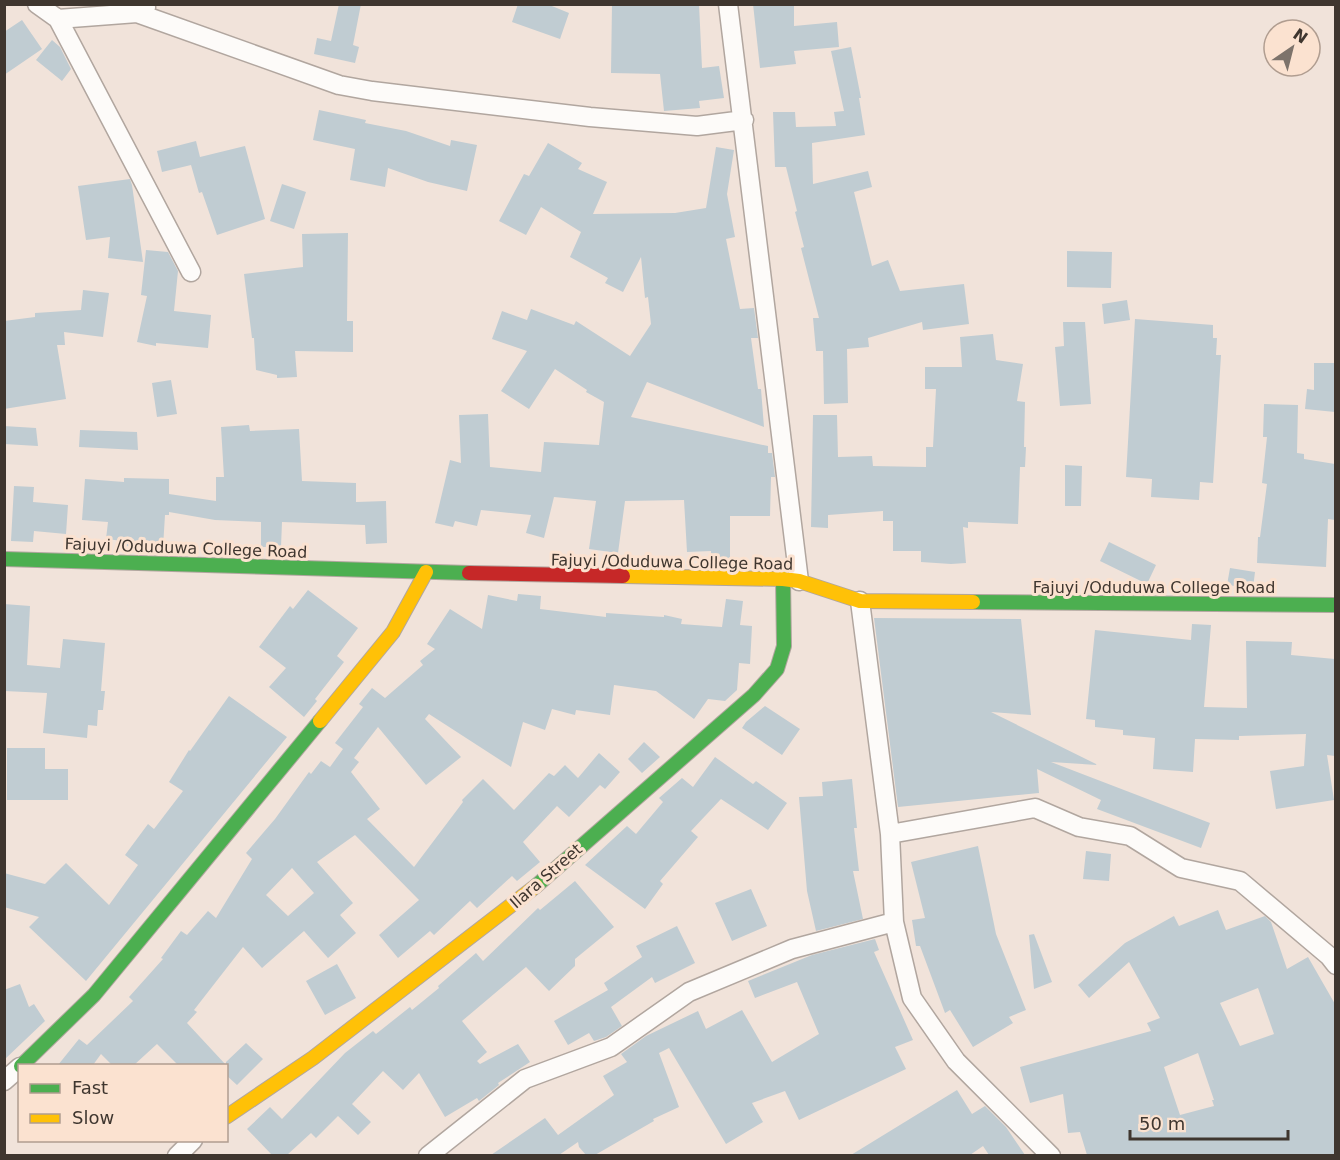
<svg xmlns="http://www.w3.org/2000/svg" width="1340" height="1160" viewBox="0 0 1340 1160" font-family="'DejaVu Sans',sans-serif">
	<rect width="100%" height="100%" fill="#f1e3da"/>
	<!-- building -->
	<path fill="#c0ccd2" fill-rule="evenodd" d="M339 4H361L353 45 359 47 355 63 314 54 317 38 331 41Z
		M518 4H547L569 13 560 39 512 22Z
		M612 4H699L702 68 719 66 724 98 699 101 700 108 664 111 660 74 611 73Z
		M753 4H794V26L837 22 839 47 794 51 796 64 760 68Z
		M22 20 42 49 4 75V32Z
		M52 40 60 47 71 69 62 81 36 60Z
		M851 47 861 98H859L865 135 812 143 813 184 868 171 872 187 854 192 872 266 888 260 900 291 964 284 969 324 923 330 922 322 868 338 869 347 847 349 848 403 824 404 823 351H816L813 318H819L801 248 804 247 795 212 797 211 786 167H775L773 112H795L796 127 836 126 834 112 844 111 831 51Z
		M319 110 366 120 365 123 406 131 450 146 451 140 477 145 467 191 428 182 388 168 385 187 350 180 355 149 313 140Z
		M196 141 200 157 245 146 265 219 217 235 202 192 199 193 191 165 162 172 157 151Z
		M548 143 582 163 578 169 607 182 593 214 675 213 706 208 716 147 734 150 727 194 735 237 726 239 740 309 754 308 758 338H751L758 389H761L764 427 647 382 631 417 768 446V453H772L775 477H771L770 516H730V558L711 557V551L687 552 684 500 625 501 618 553 589 549 596 501 554 497 544 538 526 533 531 515 481 510 477 526 455 521 453 527 435 523 450 460 461 463 459 415 488 414 490 467 541 472 544 442 599 445 604 402 586 392 587 390 555 369 529 409 501 391 527 351 492 339 502 311 527 320 531 309 574 325 576 321 630 356 651 324 648 297 645 298 641 257 623 292 605 283 608 278 570 257 581 232 541 207 526 235 499 221 524 174 529 176Z
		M130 179 132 185 143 262 108 258 110 237 86 240 78 186Z
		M282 184 306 192 294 229 270 221Z
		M348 233 347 321H353V352L295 351 297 377 277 378V375L256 370 254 338H252L244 274 303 267 302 234Z
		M146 250 168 252 178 271 174 311 211 315 208 348 156 343V346L137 342 147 296 141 295Z
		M1067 251 1112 252 1111 288 1067 287Z
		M83 290 109 293 103 337 64 332 65 345H57L66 399 4 409V321L35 317V313L81 310Z
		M1127 300 1130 320 1104 324 1102 304Z
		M1135 319 1213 325V338H1217L1216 355H1221L1213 483 1200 482 1199 500 1151 497 1152 479 1126 477Z
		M1063 322H1085L1091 404 1060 406 1055 347 1064 346Z
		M993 334 996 360 1023 364 1017 401 1025 402 1024 447H1026L1025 467H1020L1018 524 968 522V528L963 527 966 563 951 564 921 562V551H893V521H883V511L828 515V528L811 527 813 415H837L838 457 872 456 873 466 926 467V447H933L936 389H925V367H962L960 337Z
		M1314 363H1335V412L1305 409 1307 389 1314 390Z
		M171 380 177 414 157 417 152 383Z
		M1264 404 1298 405 1297 453 1304 454V459L1335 464V520L1328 519 1326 567 1257 563 1258 537H1260L1267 484 1262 483 1267 437H1263Z
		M249 425 250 431 299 429 302 481 356 483V502L386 501 387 543 366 544 365 525 282 522 281 547H261V522L215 520 169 512V515H165L163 547 123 546V541L106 539 108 522 82 520 85 479 124 482V478L169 479V494L216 501V477H224L221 427Z
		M4 426 36 428 38 446 4 444Z
		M80 430 137 432 138 450 79 447Z
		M1065 465 1082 466 1081 506H1065Z
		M14 486 34 487 33 502 68 505 66 534 34 531 33 542 11 541Z
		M1109 542 1156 565 1147 584 1100 561Z
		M1230 568 1255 572 1253 588 1227 585Z
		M308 590 358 628 337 656 344 662 315 699 317 701 304 717 269 687 286 668 259 647 290 606 293 609Z
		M518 594 541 596 540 609 606 617V613L664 617V615L682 619 681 624 722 627 726 599 743 601 740 625 752 626 750 664 739 663 737 690 725 701 708 699 694 719 656 691 614 685 610 715 576 710 575 715 552 709 545 730 523 722 511 767 429 714 425 719 461 757 426 785 378 727 354 758 359 762 351 772 380 809 367 819 414 867 463 802 462 800 483 779 514 810 549 773 554 776 565 765 578 778 599 753 620 772 605 789 600 785 569 817 557 806 523 842 540 862 517 881 512 876 477 908 470 901 434 935 430 931 398 958 379 935 419 900 355 835 317 862 353 903 340 915 356 933 328 958 304 931 262 968 243 947 194 1010 197 1012 187 1023 226 1065V1062L246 1043 263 1059 237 1085 226 1075V1065H178L157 1044 134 1065H112L101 1054 93 1065H58L79 1039 87 1045 133 1001 129 997 163 959 161 958 181 931 187 935 208 911 216 918 252 859 246 853 275 819 309 772 311 774 321 761 330 767 343 749 335 743 363 707 359 704 372 688 385 698 423 665 420 661 435 649 427 644 450 609 482 629 488 595 517 601ZM292 868 314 893 288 916 266 895Z
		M4 604 30 606 27 665 60 668 63 639 105 643 101 691H105L103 710H98L97 726 88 725 87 738 43 733 47 693 4 691Z
		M874 618 1021 619 1031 715 991 712 1098 765 1051 762 1210 823 1201 848 1097 809 1101 800 1037 769 1039 793 898 807Z
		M1192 624 1211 625 1204 707 1247 708 1246 641 1292 642 1291 655 1335 659V756L1327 755 1334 800 1276 809 1270 771 1304 766 1306 734 1239 736V740L1195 739 1193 772 1153 769 1155 738 1123 735V730L1095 727V720L1086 719 1095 630 1191 640Z
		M229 696 287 737 86 981 29 927 39 917 4 907V873L45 884 66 863 109 905 138 865 125 855 148 824 154 829 183 791 169 782 189 750 190 751Z
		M765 706 800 729 782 755 742 728 746 722Z
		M644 742 660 757 642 773 628 759Z
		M7 748H45V769H68V800H7Z
		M715 757 753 784 756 781 787 803 768 830 721 799 691 831 698 837 660 881 663 884 645 909 585 865 627 826 636 834 663 802 659 798 682 778 693 787Z
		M852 779 857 828H854L859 871H853L863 919 816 931 807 891 799 797 823 796 822 782Z
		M978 846 996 934 1026 1010 1009 1017 1013 1023 973 1047 950 1010 945 1013 920 946H916L912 920 925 918 911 862Z
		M1086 851 1111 854 1109 881 1083 879Z
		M575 881 614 927 575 959V966L549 991 526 967 462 1021 487 1052 477 1061 480 1064 518 1044 530 1062 498 1083 499 1085 479 1101 477 1098 445 1117 419 1073 403 1090 383 1071 352 1104 371 1122 358 1135 338 1116 316 1138 311 1133 287 1155H272L247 1129 270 1107 282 1119 345 1053 373 1031 376 1034 410 1007 412 1010 439 988 438 986 476 953 483 961 538 908 540 910Z
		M751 889 767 926 732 941 715 903Z
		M1218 910 1226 930 1265 916 1271 922 1287 969 1308 957 1335 1004V1155H1087L1080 1132 1068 1133 1063 1094 1030 1103 1020 1067 1151 1031 1147 1023 1160 1018 1129 962 1089 998 1078 985 1125 943 1174 916 1179 926ZM1258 988 1274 1034 1240 1046 1220 1003ZM1198 1053 1214 1100H1212L1214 1106 1180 1115 1164 1067Z
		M677 926 695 963 655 983 652 977 611 1007 622 1026 606 1037 594 1041 589 1033 568 1045 554 1021 608 990 604 983 642 957 636 946Z
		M1034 934 1052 982 1034 989 1029 935Z
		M875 939 879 950 874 952 913 1040 895 1047 906 1069 799 1120 785 1091 752 1103 763 1122 726 1144 669 1048 659 1053 679 1107 653 1119 654 1121 595 1155H586L579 1147 578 1142 559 1155H491L545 1118 558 1135 614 1095 603 1076 627 1062 621 1054 646 1036 698 1011 706 1029 742 1010 772 1062 819 1034 797 982 755 998 748 981 812 955Z
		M337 964 356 998 325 1015 306 981Z
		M20 984 29 1007 34 1004 45 1021 4 1060V990Z
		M957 1090 972 1114 985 1106 1006 1127 1025 1155H989L983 1146 970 1155H851Z"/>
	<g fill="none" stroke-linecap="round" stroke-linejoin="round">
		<!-- street casing -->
		<g stroke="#b1a69f" stroke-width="21">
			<path id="street" d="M37 4 58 19 137 13 146 7
				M728 4 799 581
				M137 13 339 85 372 91 590 117 697 126 744 120
				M58 19 191 272
				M860 601 890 834 894 922 912 998 956 1061 1051 1156
				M890 834 1035 808 1079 827 1130 836 1181 868 1240 881 1329 956 1336 965
				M4 1081 20 1067
				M177 1156 193 1140
				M428 1156 525 1079 611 1047 689 992 792 949 894 922"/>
		</g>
		<!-- fast casing -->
		<g stroke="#b1a69f" stroke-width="16">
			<path id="fast" d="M4 559 469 573
				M973 602 1336 605
				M536 886 754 695 777 669 784 646 783 579
				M21 1066 94 995 320 721"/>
		</g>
		<!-- slow casing -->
		<g stroke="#b1a69f" stroke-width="16">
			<path id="slow" d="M623 576 783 579 799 581 860 601 973 602
				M320 721 393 632 426 572
				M226 1117 313 1058 536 886"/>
		</g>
		<!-- jam casing -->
		<g stroke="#b1a69f" stroke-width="16">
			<path id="jam" d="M469 573 623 576"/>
		</g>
		<!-- street -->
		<use href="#street" stroke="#fdfbf9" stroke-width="18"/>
		<!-- fast -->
		<use href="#fast" stroke="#4caf50" stroke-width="14"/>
		<!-- slow -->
		<use href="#slow" stroke="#ffc107" stroke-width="14"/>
		<!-- jam -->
		<use href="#jam" stroke="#c62828" stroke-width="14"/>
	</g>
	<g text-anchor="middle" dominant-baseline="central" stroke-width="6" stroke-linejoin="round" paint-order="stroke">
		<!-- street labels -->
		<g font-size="16" fill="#3f362f" stroke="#fbe2d0">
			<text transform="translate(186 548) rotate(2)">Fajuyi /Oduduwa College Road</text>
			<text transform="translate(672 562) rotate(1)">Fajuyi /Oduduwa College Road</text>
			<text x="1154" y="587">Fajuyi /Oduduwa College Road</text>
			<text transform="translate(546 876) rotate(-41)">Ilara Street</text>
		</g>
	</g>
	<!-- border -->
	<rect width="1340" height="1160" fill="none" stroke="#3f362f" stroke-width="12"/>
	<!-- legend -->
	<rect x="18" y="1064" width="210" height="78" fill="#fbe2d0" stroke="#b09d90" stroke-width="1.5"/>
	<rect x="30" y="1084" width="30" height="9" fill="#4caf50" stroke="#b09d90" stroke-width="1.5"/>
	<text x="72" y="1094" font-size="18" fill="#3f362f">Fast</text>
	<rect x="30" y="1114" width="30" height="9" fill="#ffc107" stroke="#b09d90" stroke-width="1.5"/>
	<text x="72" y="1124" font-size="18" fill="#3f362f">Slow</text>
	<!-- north arrow -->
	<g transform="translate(1292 48) rotate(35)"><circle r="28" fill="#fbe2d0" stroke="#b09d90" stroke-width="1.5"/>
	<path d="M0-4.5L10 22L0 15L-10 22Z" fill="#7d736b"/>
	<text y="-9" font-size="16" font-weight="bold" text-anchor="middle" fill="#3f362f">N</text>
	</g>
	<!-- scale -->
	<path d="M1130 1130v9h158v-9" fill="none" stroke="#3f362f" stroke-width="3"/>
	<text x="1139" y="1130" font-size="18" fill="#3f362f" stroke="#fbe2d0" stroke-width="4.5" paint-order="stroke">50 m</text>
</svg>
